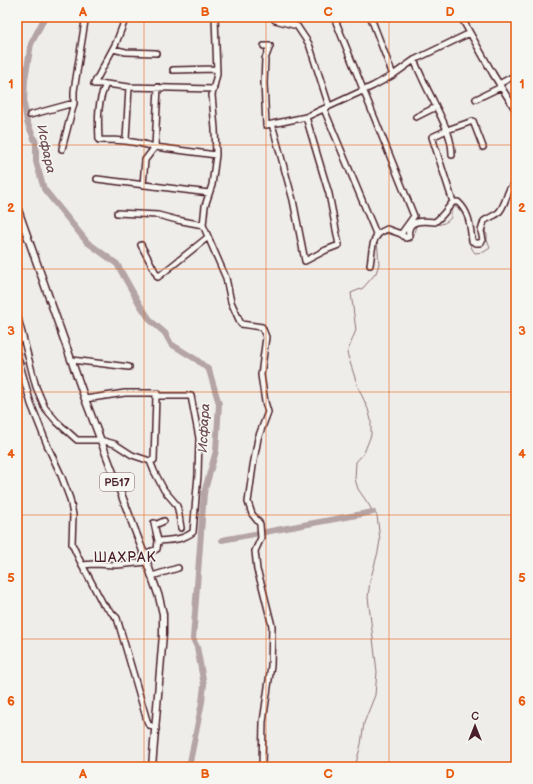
<svg xmlns="http://www.w3.org/2000/svg" width="533" height="784" viewBox="0 0 533 784" font-family="'Balsamiq Sans',sans-serif">
	<rect width="100%" height="100%" fill="#efedea"/>
	<filter id="ink" filterUnits="userSpaceOnUse"><feTurbulence type="fractalNoise" baseFrequency=".025" numOctaves="2"/><feDisplacementMap in="SourceGraphic" scale="8" xChannelSelector="R" yChannelSelector="G"/><feConvolveMatrix kernelMatrix="1 2 1 2 8 2 1 2 1" color-interpolation-filters="sRGB"/></filter>
	<g filter="url(#ink)">
		<g fill="none" stroke-linecap="round" stroke-linejoin="round">
			<!-- stream -->
			<path stroke="#8a6f74" stroke-width="1" d="M495 217 498 218 502 214 516 188
				M466 220C469 233 466 242 475 253L484 252 490 248 487 240V234L485 232V226L489 220
				M430 224C436 226 448 224 451 217 451 214 451 210 452 207H456L464 214
				M355 767 361 744 364 723 375 695 377 672 368 597 370 581 378 552 380 540 377 515 373 512 369 505 358 489 355 479 356 462 364 453 371 435V420L368 409 358 387 347 353 356 330 351 293 363 288 376 273 379 264 377 240 384 234C388 234 392 234 395 235 402 237 405 242 412 241L416 226 417 225"/>
			<!-- river -->
			<path stroke="#b4a4a5" stroke-width="6" d="M45 17 31 44 25 79 24 104 27 122 36 143V162L44 189 87 242 117 264 140 305 151 321 165 333 171 344 197 360 209 370 219 404 216 451 204 493 193 639 197 647 204 685 202 702 189 767
				M222 540 373 512"/>
			<!-- minor casing -->
			<g stroke="#4a1f2b" stroke-width="8">
				<path id="minor" d="M126 17 116 43 94 84H106L129 87 214 89
					M215 17 217 74 212 95 215 129 216 155 212 185 205 206 203 225 226 278 231 302 241 324 262 327 266 337 261 375 265 402 268 412 258 438 253 466 248 502 252 514 260 524 261 538 255 551 257 570 262 586 272 626 271 666 263 722 262 767
					M273 17 275 20 297 26 309 44 329 106
					M461 17 493 74 515 109 516 108
					M371 18 393 75
					M336 22 414 216 401 234
					M264 46H270L265 59 264 83 266 125 272 124 306 117 373 86 393 75 414 60 470 33
					M113 49 126 52 156 53
					M414 60C420 73 426 87 433 100 441 118 452 135 452 155
					M173 70 217 69
					M106 84C97 103 98 119 99 140 120 140 135 141 155 147L158 87
					M499 84 516 75
					M476 99 501 87
					M324 109 377 236
					M30 115 74 103
					M416 117 436 107
					M272 124 293 200 305 261 326 250 339 245 329 194 306 117
					M126 140 129 87
					M62 149 74 103V91L85 21 87 17
					M97 179 209 193
					M143 185 145 160 155 147 216 155
					M453 202 432 137 447 130 473 121 483 147
					M117 213 158 215 177 220 203 225
					M141 245 158 277 208 237
					M370 265C372 255 371 238 381 232 383 231 385 230 387 229L401 234 406 238 409 237C409 234 408 232 409 230 410 219 427 221 435 222 443 216 446 210 453 202H458C470 213 470 226 472 241L476 243H480L483 240 481 231 484 221C488 218 494 216 498 213 507 205 506 187 516 183
					M17 314 36 387 45 408 57 422 77 440H100L115 444 132 455 150 461 154 471 164 490 176 504 178 509 181 528
					M17 343 22 333
					M17 354 31 404 48 447 61 475 70 499 73 515 72 544 79 559 103 604 117 618 148 724 156 729
					M72 360 129 367
					M85 399 125 393H157L156 396 154 460 150 461
					M154 523 158 541
					M155 525 164 521
					M144 554 157 549 158 541C171 540 183 540 193 532L198 475 199 438 191 396H156
					M82 565 94 564 117 565 147 562
					M152 576 178 568"/>
			</g>
			<!-- major casing -->
			<g stroke="#4a1f2b" stroke-width="9">
				<path id="major" d="M17 207 85 399 144 554 159 597 163 614V634L152 767"/>
			</g>
			<!-- minor -->
			<use href="#minor" stroke="#f6f6f2" stroke-width="5"/>
			<!-- major -->
			<use href="#major" stroke="#f6f6f2" stroke-width="6"/>
		</g>
	</g>
	<!-- grid -->
	<path fill="none" stroke="#e8590c" stroke-width="1" stroke-opacity="0.55" d="M144 17V767M266 17V767M389 17V767M17 145H516M17 269H516M17 392H516M17 515H516M17 639H516"/>
	<g text-anchor="middle" dominant-baseline="central" stroke-width="3" stroke-linejoin="round" paint-order="stroke">
		<!-- shield labels -->
		<rect fill="#f6f6f2" stroke="#7e6067" stroke-width="1" x="100" y="473" width="34" height="18" rx="3"/>
		<g font-size="11" font-weight="bold" fill="#4a1f2b">
			<text x="117" y="482">РБ17</text>
		</g>
		<!-- water labels -->
		<g font-size="13" font-style="italic" fill="#6f4e56" stroke="#f6f6f2">
			<text transform="translate(46 149) rotate(78)">Исфара</text>
			<text transform="translate(204 428) rotate(-87)">Исфара</text>
		</g>
		<!-- quarter labels -->
		<g font-size="14" letter-spacing="1" fill="#4a1f2b" stroke="#f6f6f2">
			<text x="125" y="557">ШАХРАК</text>
		</g>
	</g>
	<!-- margin -->
	<rect width="533" height="784" fill="none" stroke="#f6f6f2" stroke-width="44"/>
	<!-- north arrow -->
	<g transform="translate(475 726)" stroke="#f6f6f2" stroke-width="3" paint-order="stroke">
	<path d="M0-3L7 15L0 10L-7 15Z" fill="#4a1f2b"/>
	<text y="-6" font-size="11" font-weight="bold" text-anchor="middle" fill="#4a1f2b">С</text>
	</g>
	<rect x="22" y="22" width="489" height="740" fill="none" stroke="#e8590c" stroke-width="1.5"/>
	<g font-size="13" text-anchor="middle" font-weight="bold" fill="#e8590c">
		<text x="83" y="16">A</text>
		<text x="205" y="16">B</text>
		<text x="328" y="16">C</text>
		<text x="450" y="16">D</text>
		<text x="11" y="88">1</text>
		<text x="522" y="88">1</text>
		<text x="11" y="212">2</text>
		<text x="522" y="212">2</text>
		<text x="11" y="335">3</text>
		<text x="522" y="335">3</text>
		<text x="11" y="458">4</text>
		<text x="522" y="458">4</text>
		<text x="11" y="582">5</text>
		<text x="522" y="582">5</text>
		<text x="11" y="705">6</text>
		<text x="522" y="705">6</text>
		<text x="83" y="778">A</text>
		<text x="205" y="778">B</text>
		<text x="328" y="778">C</text>
		<text x="450" y="778">D</text>
	</g>
</svg>
